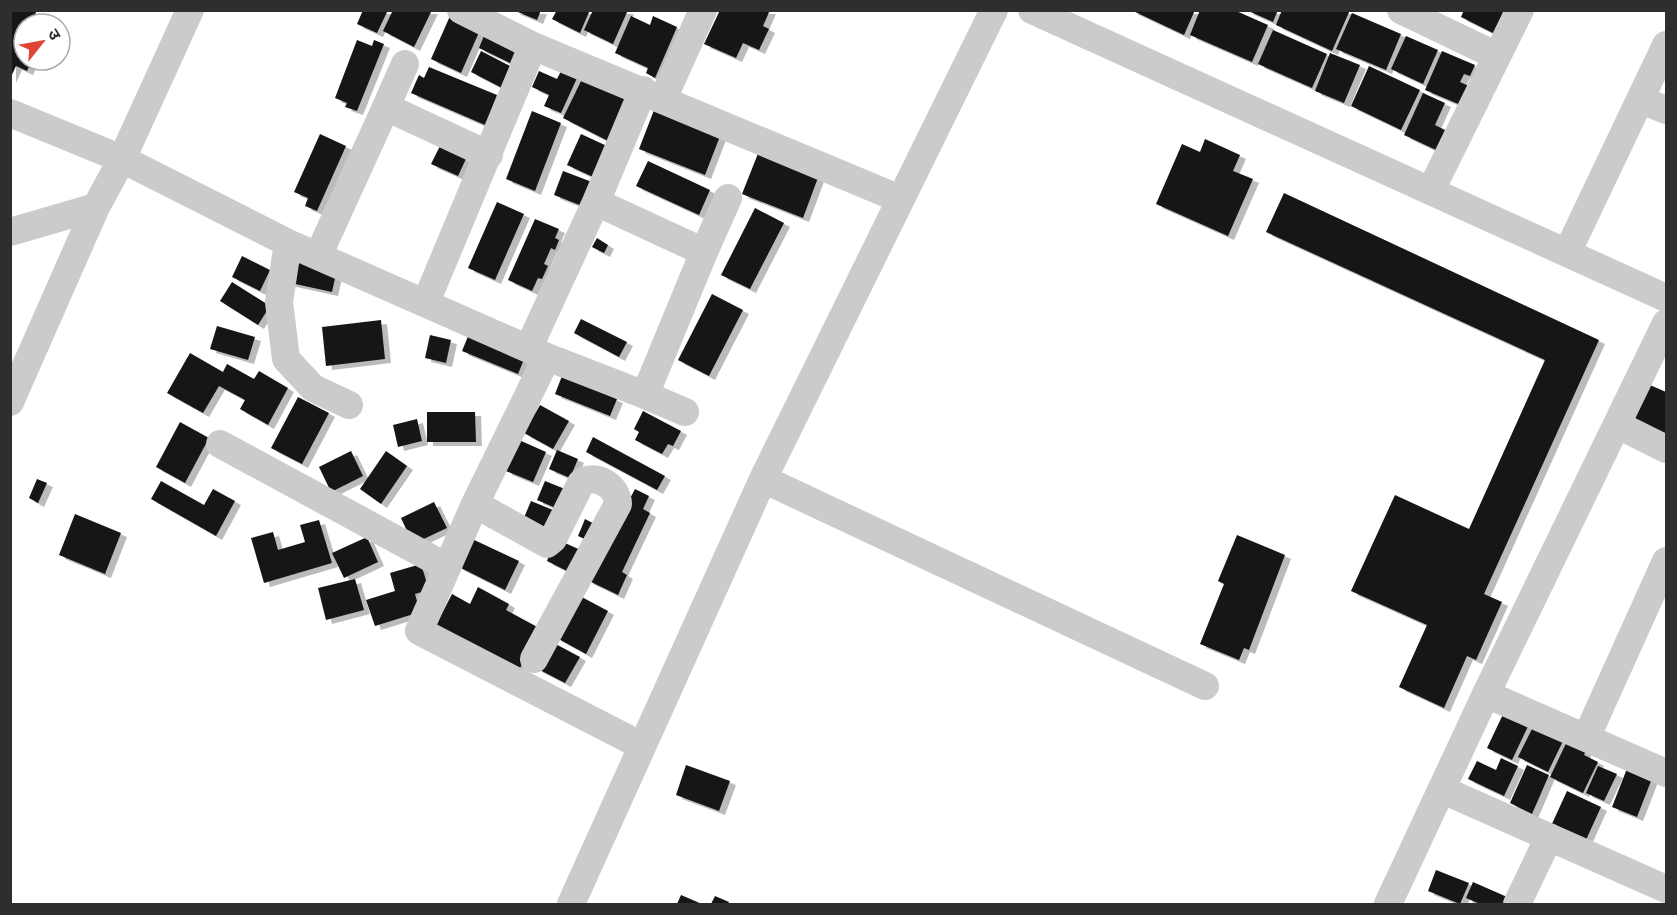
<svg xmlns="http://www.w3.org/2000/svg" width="1677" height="915" viewBox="0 0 1677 915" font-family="'Exo 2','Noto Sans Devanagari',sans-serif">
	<defs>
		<filter id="shadow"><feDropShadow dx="6" dy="4" stdDeviation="0" flood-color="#0004"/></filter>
	</defs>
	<rect width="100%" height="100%" fill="#fff"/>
	<!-- building -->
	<path fill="#151515" filter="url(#shadow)" d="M10 10H37L31 24H24V60H32L27 71 16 66 10 79Z
		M363 10H388L377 33 357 24Z
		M393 10H432L414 47 383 31Z
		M513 10H541L537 20Z
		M557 10H590L580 33 552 19Z
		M593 10H628L613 44 584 30Z
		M720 10H770L763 26 769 29 759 50 743 43 736 58 704 44Z
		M1131 10H1195L1184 35Z
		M1200 10H1234L1268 25 1252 62 1190 35Z
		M1246 10H1278L1273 22Z
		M1282 10H1350L1332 51 1276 25Z
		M1464 10H1504L1493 33 1461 17Z
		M1352 13 1401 34 1386 70 1336 49Z
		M450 16 480 30 461 73 431 59Z
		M631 16 650 25 653 16 677 27 655 78 646 73 648 68 615 53Z
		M1273 30 1327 54 1312 88 1258 64Z
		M486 31 517 46 510 63 479 48Z
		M1406 36 1438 50 1423 84 1391 69Z
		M357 40 372 46 374 40 384 44 357 111 345 107 347 103 335 98Z
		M481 51 514 68 504 89 471 72Z
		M1442 51 1475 65 1470 76 1464 74 1460 82 1471 87 1463 106 1425 90Z
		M1330 53 1360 65 1344 103 1315 91Z
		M1369 66 1420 90 1401 130 1351 106Z
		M429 67 497 95 485 125 411 93 419 75 424 78Z
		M562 69 578 76 561 113 544 106 549 95 532 87 539 71 557 79Z
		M584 75 633 99 612 143 563 118Z
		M1423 93 1445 103 1435 125 1445 130 1436 150 1404 135Z
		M656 105 722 131 705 175 639 149Z
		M532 111 561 123 535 191 506 179Z
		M320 134 346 146 317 211 305 206 308 198 294 192Z
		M581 134 607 146 593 177 567 165Z
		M1205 139 1240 155 1233 171 1253 179 1228 236 1156 204 1182 144 1200 152Z
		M440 146 466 159 458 176 431 164Z
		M759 151 819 175 803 218 742 194Z
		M648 161 710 190 699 215 636 186Z
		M563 171 592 182 582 206 554 195Z
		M1284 193 1599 340 1484 594 1502 602 1476 660 1467 656 1444 708 1399 687 1427 625 1351 591 1395 495 1469 529 1545 360 1266 232Z
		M497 202 524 214 495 280 468 268Z
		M755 208 784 223 750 289 721 275Z
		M535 219 559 229 555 238 559 240 555 250 551 248 544 264 548 266 542 279 538 278 532 291 508 280Z
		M597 238 608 245 604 253 592 247Z
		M242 256 270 270 260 291 232 277Z
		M291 259 337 269 332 292 286 282Z
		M232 282 270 306 258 325 220 301Z
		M712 294 743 310 709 376 678 360Z
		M581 319 627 342 619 357 574 333Z
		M381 320 385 359 326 366 322 327Z
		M217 326 255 337 248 360 210 349Z
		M471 329 527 352 518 374 462 351Z
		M430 335 451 340 446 363 425 358Z
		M190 353 223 372 227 364 254 379 259 371 288 388 268 425 240 409 245 400 219 386 203 413 167 393Z
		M562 376 617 399 610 416 555 394Z
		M1643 382 1666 392 1665 433 1628 417Z
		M298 397 329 413 302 464 271 448Z
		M540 405 569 421 553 449 524 433Z
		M643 411 681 431 673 446 668 444 662 454 635 440 639 432 634 429Z
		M427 412H475L476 442H427Z
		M417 419 422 441 398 447 393 425Z
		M180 422 209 438 185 483 156 467Z
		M593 437 665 476 657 490 586 452Z
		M519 440 546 452 533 482 506 471Z
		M557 450 578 459 570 478 549 469Z
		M351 451 363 476 331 492 319 467Z
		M386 451 407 466 381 504 360 489Z
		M37 479 47 483 38 503 29 498Z
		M161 481 204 505 213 489 235 501 216 536 151 499Z
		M545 481 565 489 558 509 537 500Z
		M635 489 649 496 643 509 650 513 622 572 627 575 618 595 587 580Z
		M531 501 553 510 545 529 523 520Z
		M434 502 447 528 413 544 401 518Z
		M75 514 121 533 105 574 59 555Z
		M585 519 600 527 593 543 578 536Z
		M319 520 332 563 264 583 251 538 273 532 278 550 305 542 300 525Z
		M1237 535 1285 555 1249 650 1244 648 1239 660 1200 644 1224 584 1218 581Z
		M367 537 378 562 344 578 332 553Z
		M470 538 519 561 505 590 457 566Z
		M565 543 585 552 575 575 547 561 552 547Z
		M421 564 429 590 415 594 420 612 375 626 366 600 395 591 390 573Z
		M355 579 364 610 326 620 318 588Z
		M478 587 509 604 506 610 541 629 519 670 436 625 452 594 470 604Z
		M578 595 608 611 586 654 555 637Z
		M550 641 580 657 565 683 536 668Z
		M1506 708 1531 720 1512 760 1487 748Z
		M1534 725 1564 739 1548 772 1518 757Z
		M1570 735 1588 745 1584 755 1598 762 1583 793 1550 777Z
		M1501 758 1518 766 1504 796 1468 779 1477 761 1496 770Z
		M686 765 730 781 719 811 676 795Z
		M1527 765 1549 775 1532 814 1510 803Z
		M1598 766 1617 774 1604 801 1586 793Z
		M1628 766 1653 776 1637 817 1612 807Z
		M1567 791 1601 807 1585 842 1551 826Z
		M1436 870 1469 883 1460 904 1428 891Z
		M1473 882 1514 900 1512 904H1480L1466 898Z
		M681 895 702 904H677Z
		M715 896 729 902 728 904H711Z"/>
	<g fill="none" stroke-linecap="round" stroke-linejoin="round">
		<!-- minor -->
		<path stroke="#cbcbcb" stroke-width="28" d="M461 10 533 46 900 199
			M1032 10 1666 298
			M1401 10 1497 56
			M663 99 703 10
			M1641 100 1666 110
			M386 107 405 64
			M10 113 122 159 288 243 547 357 645 395 704 252 596 202
			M1431 190 1520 10
			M10 232 96 207
			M288 243 279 302 286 359 313 388 349 405
			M704 252 728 198
			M1567 253 1666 45
			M318 256 386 107 489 155
			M426 302 533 46
			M529 347 596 202 643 90
			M547 357 475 504 419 631 642 746
			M645 395 685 412
			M10 402 96 207 122 159 190 10
			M1618 425 1666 449
			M220 444 447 567
			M763 479 1205 686
			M475 504 547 544 553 539 581 483C596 472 618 487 618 504L534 659
			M1486 694 1666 773
			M1587 736 1666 561
			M1443 790 1666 889
			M571 904 763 479 994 10
			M1388 904 1486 694 1666 323
			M1517 904 1549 837"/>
	</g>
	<!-- border -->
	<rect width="1677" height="915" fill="none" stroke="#2e2e2e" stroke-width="24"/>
	<!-- north arrow -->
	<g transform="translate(42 42) rotate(59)"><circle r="28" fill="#ffffff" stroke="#ababab" stroke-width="1.5"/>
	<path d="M0-4.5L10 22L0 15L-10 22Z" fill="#df4435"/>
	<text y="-9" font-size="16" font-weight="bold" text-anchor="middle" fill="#2e2e2e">उ</text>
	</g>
</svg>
